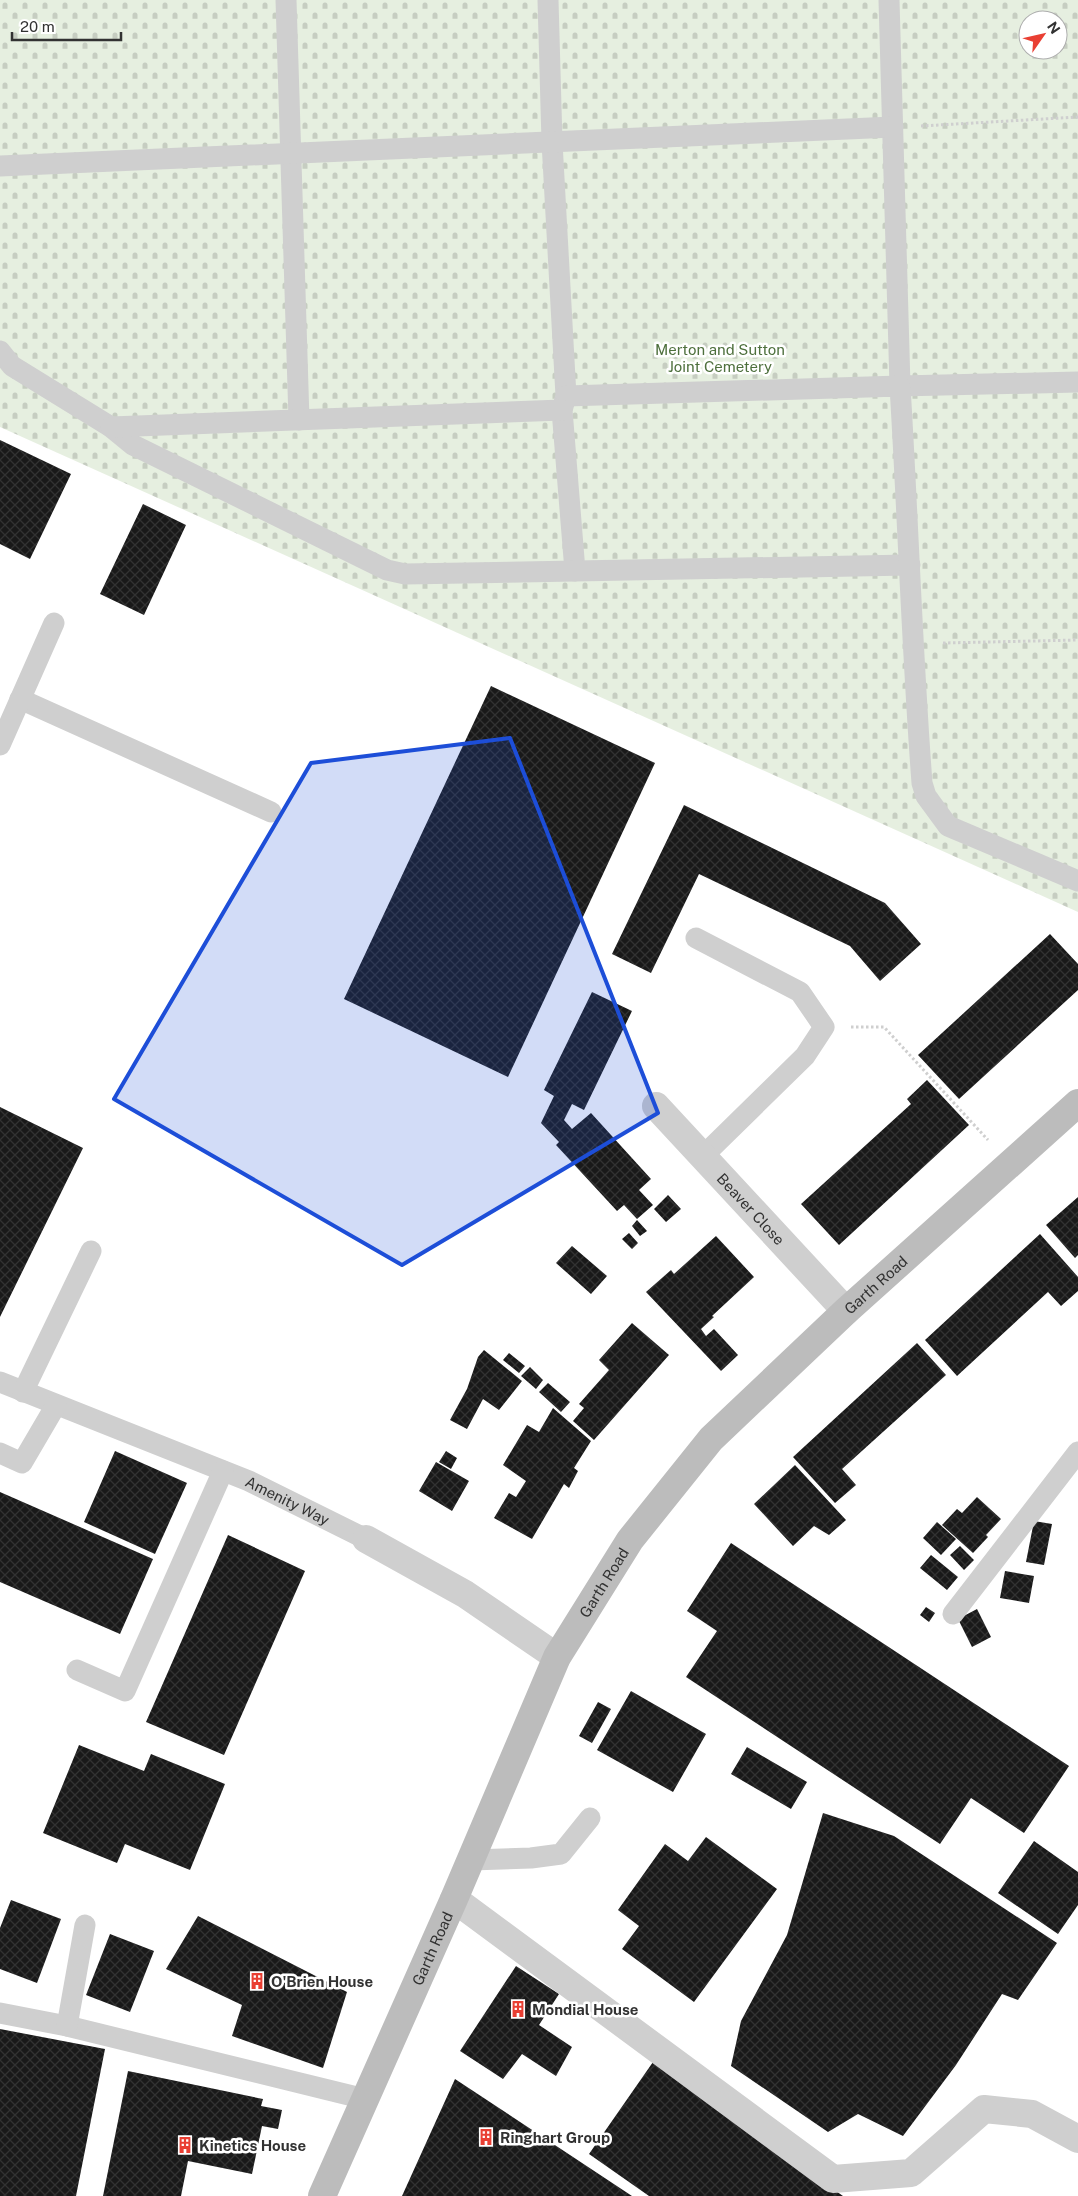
<svg xmlns="http://www.w3.org/2000/svg" width="1078" height="2196" viewBox="0 0 1078 2196" font-family="'Public Sans',sans-serif">
	<defs>
		<pattern id="cemetery-stones" width="16" height="16" patternUnits="userSpaceOnUse" patternTransform="scale(1.25)"><rect width="16" height="16" fill="#e6efe0"/><path d="M2 7V4a2 2 0 0 1 4 0v3zM10 15v-3a2 2 0 0 1 4 0v3z" fill="#c6cdc1"/></pattern>
		<pattern id="building-cross-hatch" width="8" height="8" patternUnits="userSpaceOnUse" patternTransform="scale(1.25)"><rect width="8" height="8" fill="#191919"/><path d="M0 0l8 8M0 8l8-8" fill="none" stroke="#323232"/></pattern>
	</defs>
	<rect width="100%" height="100%" fill="#fff"/>
	<!-- cemetery -->
	<path fill="url(#cemetery-stones)" fill-rule="evenodd" d="M0 0H1078V912L0 427ZM1028 20H1058V50H1028Z"/>
	<!-- building -->
	<path fill="url(#building-cross-hatch)" d="M0 440 71 474 30 559 0 544Z
		M143 504 186 525 144 615 100 594Z
		M491 686 655 763 508 1077 344 999Z
		M684 805 885 903 921 944 880 981 850 946 699 874 651 973 612 954Z
		M1050 934 1078 964V990L959 1099 918 1055Z
		M592 992 632 1011 584 1110 572 1104 564 1120 572 1129 591 1113 651 1179 639 1190 653 1205 637 1219 624 1205 617 1211 556 1145 559 1142 541 1123 554 1096 544 1090Z
		M927 1080 969 1125 839 1245 801 1204 911 1104 907 1099Z
		M0 1107 83 1148 0 1317Z
		M668 1195 681 1209 666 1222 654 1209Z
		M1078 1197V1255L1075 1258 1046 1225Z
		M637 1220 647 1231 640 1236 632 1226Z
		M629 1233 638 1243 632 1249 622 1239Z
		M1040 1234 1078 1277V1291L1061 1306 1048 1292 957 1376 925 1340Z
		M716 1236 754 1277 712 1316 714 1317 701 1329 706 1336 714 1329 738 1355 721 1371 646 1292 671 1270 674 1274Z
		M572 1246 607 1276 591 1294 556 1263Z
		M632 1323 669 1355 594 1440 573 1421 584 1408 579 1404 609 1370 599 1360Z
		M917 1343 946 1375 842 1469 856 1485 835 1503 793 1457Z
		M484 1350 522 1381 499 1410 483 1399 467 1429 450 1420 467 1389 478 1357Z
		M509 1353 525 1366 519 1373 503 1360Z
		M530 1367 543 1380 536 1389 521 1376Z
		M548 1383 570 1402 561 1412 539 1392Z
		M553 1408 591 1441 574 1468 578 1471 569 1488 564 1484 532 1539 494 1518 509 1493 516 1497 526 1481 503 1465 527 1425 539 1432Z
		M115 1451 187 1483 155 1554 84 1522Z
		M446 1451 457 1458 451 1469 439 1462Z
		M436 1462 469 1481 452 1511 419 1491Z
		M795 1465 846 1520 829 1535 814 1526 793 1546 754 1504Z
		M0 1492 153 1559 120 1634 0 1582Z
		M977 1497 1001 1519 986 1535 988 1537 973 1553 942 1525 957 1509 962 1513Z
		M1034 1521 1052 1524 1044 1565 1026 1562Z
		M937 1522 956 1539 941 1555 923 1538Z
		M228 1535 305 1571 224 1755 146 1722Z
		M731 1543 1069 1766 1024 1833 971 1798 940 1844 686 1677 717 1631 687 1611Z
		M960 1546 974 1560 964 1570 950 1555Z
		M931 1555 958 1577 947 1590 920 1568Z
		M1005 1571 1034 1576 1029 1603 1000 1598Z
		M926 1607 935 1613 929 1622 920 1615Z
		M977 1609 991 1637 972 1647 958 1619Z
		M631 1691 706 1734 673 1792 597 1750Z
		M598 1702 611 1709 592 1743 579 1736Z
		M79 1745 144 1771 151 1754 225 1784 190 1870 125 1844 117 1863 43 1833Z
		M747 1747 807 1782 791 1809 731 1774Z
		M823 1813 894 1836 1057 1943 1018 2000 1002 1994 956 2065 903 2136 858 2114 828 2132 731 2066 741 2021 787 1935Z
		M706 1837 777 1889 694 2002 622 1949 639 1926 618 1910 665 1844 688 1861Z
		M1034 1841 1078 1872V1905L1058 1934 998 1893Z
		M11 1900 61 1919 37 1983 0 1969V1928Z
		M198 1916 347 1992 323 2068 232 2036 242 2005 166 1969Z
		M110 1934 154 1951 130 2012 86 1995Z
		M516 1966 559 1994 539 2025 572 2047 556 2076 522 2054 503 2079 460 2051Z
		M0 2029 105 2049 76 2196H0Z
		M653 2062 843 2196H649L589 2154Z
		M128 2071 263 2099 261 2106 282 2110 278 2129 262 2126 252 2174 188 2161 181 2196H103Z
		M455 2079 632 2196H402Z"/>
	<g fill="none" stroke-linecap="round" stroke-linejoin="round">
		<!-- path -->
		<path stroke="#cfcfcf" stroke-width="3" stroke-dasharray="2.5 2.5" stroke-linecap="butt" d="M921 126 1078 117
			M943 643 1078 640
			M851 1027H884L988 1140"/>
		<!-- lane -->
		<g stroke="#cfcfcf" stroke-width="21">
			<path d="M286 0 299 420"/>
			<path d="M548 0 552 142 566 396 562 410 575 571"/>
			<path d="M889 0 900 386 1078 382"/>
			<path d="M0 166 893 127"/>
			<path d="M0 351 12 366 111 427 133 445 387 570 405 574 910 565"/>
			<path d="M566 396 900 386C908 518 912 651 922 783L926 796 948 826 1078 881"/>
			<path d="M111 427 562 410"/>
			<path d="M20 699 271 812"/>
			<path d="M0 745 54 623"/>
			<path d="M696 938 800 992 824 1027 805 1056 703 1156"/>
			<path id="s1" d="M0 1382 249 1481 366 1539"/>
			<path d="M23 1392 91 1251"/>
			<path d="M0 1453 22 1463 56 1405"/>
			<path d="M953 1614 1078 1452"/>
			<path d="M77 1670 125 1691 223 1471"/>
			<path d="M471 1860 531 1858 561 1854 590 1818"/>
			<path d="M0 2013 67 2026 365 2099"/>
			<path d="M67 2026 85 1925"/>
		</g>
		<!-- street -->
		<g stroke="#cfcfcf" stroke-width="28">
			<path id="s2" d="M656 1106 846 1311"/>
			<path d="M366 1539 465 1594 557 1657"/>
			<path d="M454 1899 833 2179 911 2173 984 2109 1032 2114 1078 2139"/>
		</g>
		<!-- secondary -->
		<path stroke="#bcbcbc" stroke-width="28" id="s3" d="M322 2196 454 1899 557 1657 630 1540 711 1439 846 1311 1078 1103"/>
	</g>
	<!-- marked area -->
	<path fill="#1d4ed8" fill-opacity="0.2" stroke="#1d4ed8" stroke-width="4" stroke-linejoin="round" d="M510 738 658 1113 402 1265 114 1099 311 763Z"/>
	<!-- icons -->
	<defs>
		<g id="building-bare" transform="scale(1.35)"><path d="M-4-6H4V6H1V3H-1V6H-4ZM-2.5-4.3h1.7v1.8h-1.7ZM.8-4.3h1.7v1.8H.8ZM-2.5-1h1.7V.8h-1.7ZM.8-1h1.7V.8H.8Z" fill="#e93f33" stroke="#fff" stroke-width="2.5" paint-order="stroke"/></g>
	</defs>
	<g fill-rule="evenodd">
		<use href="#building-bare" x="257" y="1981"/>
		<use href="#building-bare" x="518" y="2009"/>
		<use href="#building-bare" x="486" y="2137"/>
		<use href="#building-bare" x="185" y="2145"/>
	</g>
	<g text-anchor="middle" dominant-baseline="central" stroke-width="5" stroke-linejoin="round" paint-order="stroke">
		<!-- park labels -->
		<g font-size="15" fill="#4e703d" stroke="#fff">
			<text x="720" y="349">Merton and Sutton<tspan x="720" dy="17">Joint Cemetery</tspan></text>
		</g>
		<!-- street labels -->
		<g font-size="15" fill="#323232" stroke="#fff">
			<text stroke="none"><textPath href="#s2" startOffset="140">Beaver Close</textPath></text>
			<text stroke="none"><textPath href="#s3" startOffset="1081">Garth Road</textPath></text>
			<text stroke="none"><textPath href="#s1" startOffset="311">Amenity Way</textPath></text>
			<text stroke="none"><textPath href="#s3" startOffset="676">Garth Road</textPath></text>
			<text stroke="none"><textPath href="#s3" startOffset="271">Garth Road</textPath></text>
		</g>
		<!-- poi labels -->
		<g font-size="15" font-weight="bold" fill="#323232" stroke="#fff" text-anchor="start">
			<text x="271" y="1981">O'Brien House</text>
			<text x="532" y="2009">Mondial House</text>
			<text x="500" y="2137">Ringhart Group</text>
			<text x="199" y="2145">Kinetics House</text>
		</g>
	</g>
	<!-- north arrow -->
	<g transform="translate(1043 35) rotate(56)"><circle r="24" fill="#ffffff" stroke="#adadad"/>
	<path d="M0-4L9 19L0 12L-9 19Z" fill="#e93f33"/>
	<text y="-8" font-size="14" font-weight="bold" text-anchor="middle" fill="#323232">N</text>
	</g>
	<!-- scale -->
	<path d="M12 32v8h109v-8" fill="none" stroke="#323232" stroke-width="2.5"/>
	<text x="20" y="32" font-size="15" fill="#323232" stroke="#ffffff" stroke-width="4" paint-order="stroke">20 m</text>
</svg>
